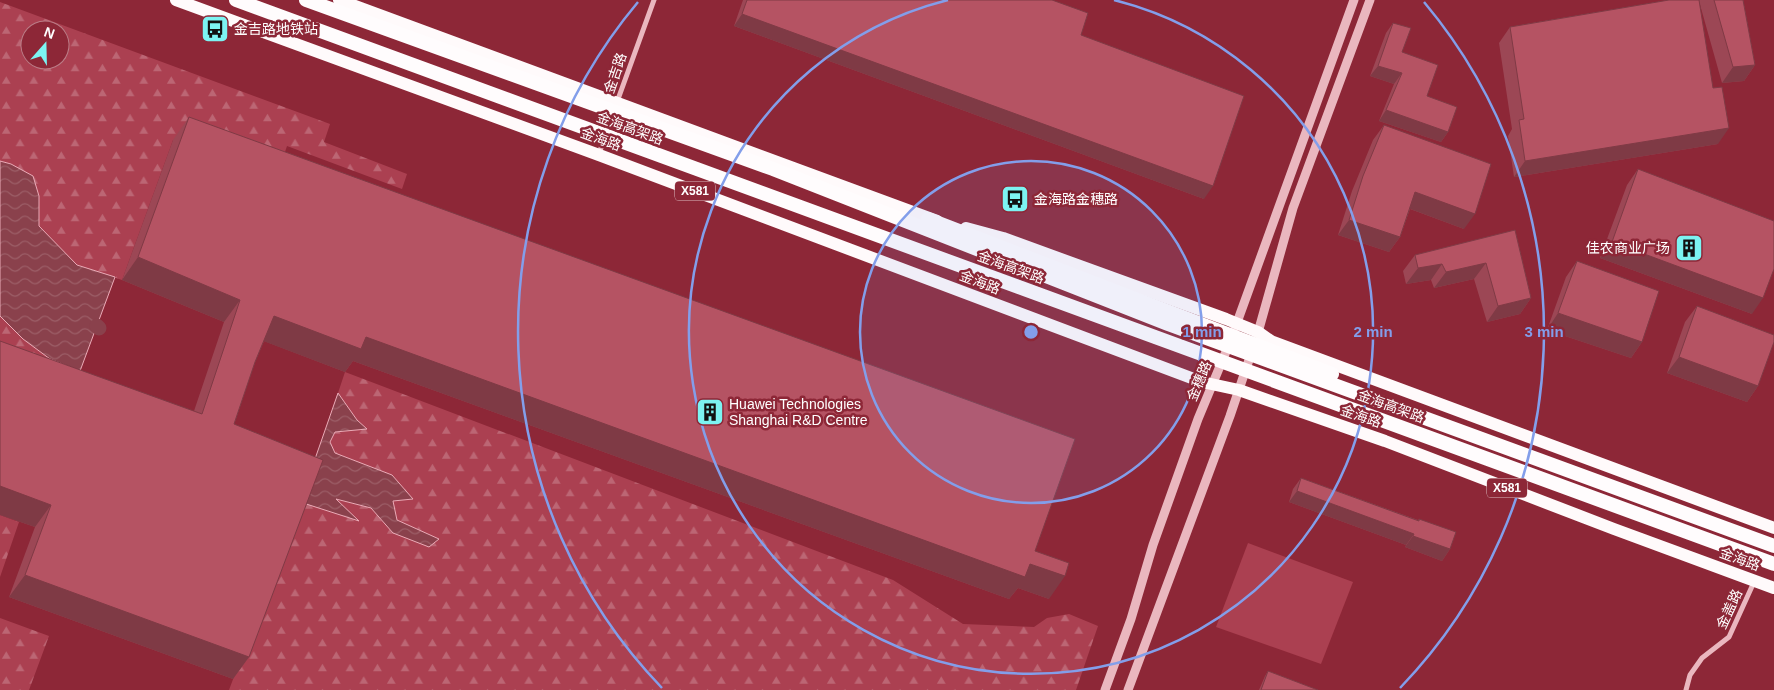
<svg xmlns="http://www.w3.org/2000/svg" width="1774" height="690" viewBox="0 0 1774 690" font-family="Helvetica,'Noto Sans SC',sans-serif">
	<defs>
		<pattern id="forest-firs" width="22" height="20" patternUnits="userSpaceOnUse" patternTransform="scale(1.25)"><rect width="22" height="20" fill="#ab4051"/><path d="M5 1l3.5 6h-7zM16 11l3.5 6h-7z" fill="#bc6674"/></pattern>
		<pattern id="water-waves" width="16" height="10" patternUnits="userSpaceOnUse" patternTransform="scale(1.25)"><rect width="16" height="10" fill="#8a414c"/><path d="M0 5q4-4 8 0t8 0" fill="none" stroke="#9c5e67"/></pattern>
	</defs>
	<rect width="100%" height="100%" fill="#8d2737"/>
	<!-- forest -->
	<path fill="url(#forest-firs)" fill-rule="evenodd" d="M0 2 330 124 324 142 407 174 402 189 287 146 276 178 173 140 122 280 77 265 39 226V196L11 164 0 161ZM30 30H60V60H30Z
		M0 316 23 339 50 359 0 369Z
		M345 372 893 580 963 624 1034 627 1047 618 1069 614 1098 626 1076 690H229L307 483 358 520 335 499 371 508 393 533 439 539 397 520 392 501 413 499 392 475 335 453 330 442 335 432 366 429 357 420 338 393Z
		M0 515 19 522 0 577Z
		M0 618 49 636 29 690H0Z"/>
	<!-- pitch -->
	<path fill="#ab4051" d="M1248 543 1353 582 1321 664 1216 627Z"/>
	<!-- water -->
	<path fill="url(#water-waves)" stroke="#ebabb7" d="M0 161 11 164 33 176 39 196V226L77 265 115 277 80 371 50 359 23 339 0 316Z
		M338 393 357 420 367 429 335 432 330 442 335 453 392 475 413 499 393 501 397 520 439 539 429 547 393 533 371 508 336 499 359 521 300 502Z"/>
	<g fill="none" stroke-linecap="round" stroke-linejoin="round">
		<!-- canal -->
		<path stroke="#8a414c" stroke-width="15" d="M97 326 99 328"/>
		<!-- minor -->
		<path stroke="#eab7bf" stroke-width="5" d="M617 102 654 0
			M599 154 613 112
			M1686 690 1690 675 1702 658 1729 637 1754 582"/>
		<!-- tertiary -->
		<path stroke="#eab7bf" stroke-width="9" d="M1235 328 1354 0
			M1257 336 1293 208 1370 0
			M1105 690 1131 619 1153 545 1198 419 1230 342
			M1128 690 1230 416 1252 351"/>
		<!-- primary -->
		<path stroke="#fffafb" stroke-width="12" d="M176 0 599 155 1202 382 1239 390 1385 441 1614 529 1774 588
			M339 0 937 221
			M966 228 1003 238 1226 319 1258 332 1271 341 1774 528"/>
		<!-- trunk -->
		<path stroke="#fffcfd" stroke-width="14" d="M928 219 1117 292"/>
		<!-- trunk-bridge -->
		<path stroke="#fffcfd" stroke-width="14" d="M236 0 1774 564
			M306 0 773 169 1168 324 1774 546
			M1117 292 1332 374"/>
	</g>
	<!-- wall -->
	<path fill="#9c4755" d="M743 0H1052L1081 35 1204 199 734 26Z
		M1669 0H1743L1755 65 1744 81 1722 83 1699 1 1718 144 1514 177 1508 136 1512 129 1499 43 1510 27Z
		M1393 23 1402 52 1448 132 1441 142 1379 121 1394 84 1370 76 1386 33Z
		M189 117 1035 551 1049 599 1018 588 1009 599 353 361 345 372 264 341 255 362 234 424 249 657 233 679 9 597 35 527 0 515 194 411 224 322 122 280 173 140Z
		M1384 125 1464 229 1410 209 1400 237 1389 252 1338 235 1352 191 1373 140Z
		M1638 169 1752 314 1600 258 1627 185Z
		M1515 230 1531 298 1520 314 1487 322 1474 279 1434 288 1431 280 1406 284 1403 271 1415 255Z
		M1577 261 1642 342 1631 358 1547 330 1566 277Z
		M1697 306 1758 386 1747 402 1667 373 1685 322Z
		M1301 478 1418 520 1419 519 1450 549 1442 561 1405 547 1406 545 1289 502 1293 489Z
		M1268 671 1318 690H1259L1265 676Z"/>
	<!-- shaded-wall -->
	<path fill="#7f3a45" d="M742 14 1213 186 1204 199 734 26Z
		M1755 65 1744 81 1722 83 1733 67Z
		M1378 66 1402 73 1394 84 1370 76Z
		M1386 110 1448 132 1441 142 1379 121Z
		M1729 128 1718 144 1514 177 1525 161Z
		M1415 192 1475 214 1464 229 1405 207Z
		M1349 220 1400 237 1389 252 1338 235Z
		M1612 242 1763 298 1752 314 1600 258Z
		M138 257 240 300 224 322 122 280Z
		M1486 263 1474 279 1434 288 1446 272Z
		M1442 264 1431 280 1406 284 1418 268Z
		M1531 298 1520 314 1487 322 1498 306Z
		M1558 313 1642 342 1631 358 1547 330Z
		M274 316 366 337 1065 576 1049 599 1018 588 1009 599 353 361 345 372 258 339Z
		M1679 357 1758 386 1747 402 1667 373Z
		M0 486 51 505 35 527 0 515Z
		M1297 491 1414 534 1406 545 1289 502Z
		M1413 536 1450 549 1442 561 1405 547Z
		M25 575 249 657 233 679 9 597Z"/>
	<!-- building -->
	<path fill="#b55363" stroke="#7f3a45" d="M747 0H1052L1088 13 1081 35 1244 96 1213 186 742 14Z
		M1669 0H1699L1713 88 1722 87 1729 128 1525 161 1519 120 1524 119 1510 27Z
		M1714 0H1743L1755 65 1733 67Z
		M1393 23 1411 28 1402 52 1438 65 1427 96 1457 107 1448 132 1386 110 1402 73 1378 66Z
		M189 117 1075 439 1035 551 1069 563 1065 576 1030 564 1025 577 366 337 361 349 274 316 255 362 234 424 323 460 249 657 25 575 51 505 0 486V341L202 414 240 300 138 257Z
		M1384 125 1491 164 1475 214 1415 192 1400 237 1349 220 1363 176Z
		M1638 169 1774 221V269L1763 298 1612 242Z
		M1515 230 1531 298 1498 306 1486 263 1446 272 1442 264 1418 268 1415 255Z
		M1577 261 1659 291 1642 342 1558 313Z
		M1697 306 1774 335V342L1758 386 1679 357Z
		M1301 478 1419 521V519L1456 532 1450 549 1413 536 1414 534 1297 491Z
		M1268 671 1318 690H1261Z"/>
	<!-- distance rings -->
	<circle cx="1031" cy="332" r="171" fill="#839eea" fill-opacity=".12"/>
	<g fill="none" stroke="#839eea" stroke-width="2.5">
		<circle cx="1031" cy="332" r="171"/>
		<path d="M1114 0A342 342 0 1 1 948 0"/>
		<path d="M662 688A513 513 0 0 1 638 2M1424 2A513 513 0 0 1 1400 688"/>
	</g>
	<!-- icons -->
	<defs>
		<g id="bus-square" transform="scale(1.4375)"><rect x="-9" y="-9" width="18" height="18" rx="4" fill="#7cf3f2" stroke="#8d2737"/><path d="M-5-6H5V4H4V6H2V4H-2V6H-4V4H-5ZM-3.5-4V0h7V-4ZM-3.5 1.2v1.5H-2V1.2ZM2 1.2v1.5H3.5V1.2Z" fill="#111"/></g>
		<g id="building-square" transform="scale(1.4375)"><rect x="-9" y="-9" width="18" height="18" rx="4" fill="#7cf3f2" stroke="#8d2737"/><path d="M-4-6H4V6H1V3H-1V6H-4ZM-2.5-4.3h1.7v1.8h-1.7ZM.8-4.3h1.7v1.8H.8ZM-2.5-1h1.7V.8h-1.7ZM.8-1h1.7V.8H.8Z" fill="#111"/></g>
	</defs>
	<g fill-rule="evenodd">
		<use href="#bus-square" x="215" y="29"/>
		<use href="#bus-square" x="1015" y="199"/>
		<use href="#building-square" x="1689" y="248"/>
		<use href="#building-square" x="710" y="412"/>
	</g>
	<g text-anchor="middle" dominant-baseline="central" stroke-width="5" stroke-linejoin="round" paint-order="stroke">
		<!-- shield labels -->
		<g fill="#8d2737" stroke="#ddbec3" stroke-width="1">
			<rect x="675" y="181.5" width="40" height="19" rx="4"/>
			<rect x="1487" y="478.5" width="40" height="19" rx="4"/>
		</g>
		<g font-size="12" font-weight="bold" fill="#fff">
			<text x="695" y="191">X581</text>
			<text x="1507" y="488">X581</text>
		</g>
		<!-- poi labels -->
		<g font-size="14" fill="#fff" stroke="#8d2737" text-anchor="start">
			<text x="234" y="29">金吉路地铁站</text>
			<text x="1034" y="199">金海路金穗路</text>
			<text x="1670" y="248" text-anchor="end">佳农商业广场</text>
			<text x="729" y="404">Huawei Technologies<tspan x="729" dy="16">Shanghai R&amp;D Centre</tspan></text>
		</g>
		<!-- street labels -->
		<g font-size="14" fill="#fff" stroke="#8d2737">
			<text transform="translate(615 73) rotate(-71)">金吉路</text>
			<text transform="translate(630 128) rotate(20)">金海高架路</text>
			<text transform="translate(601 139) rotate(20)">金海路</text>
			<text transform="translate(1011 267) rotate(20)">金海高架路</text>
			<text transform="translate(980 282) rotate(21)">金海路</text>
			<text transform="translate(1199 381) rotate(-67)">金穗路</text>
			<text transform="translate(1391 406) rotate(20)">金海高架路</text>
			<text transform="translate(1361 416) rotate(19)">金海路</text>
			<text transform="translate(1740 559) rotate(20)">金海路</text>
			<text transform="translate(1729 609) rotate(-65)">金盖路</text>
		</g>
	</g>
	<circle cx="1031" cy="332" r="8" fill="#839eea" stroke="#8d2737" stroke-width="2.5"/>
	<g font-size="15" text-anchor="middle" font-weight="bold" fill="#839eea" stroke="#8d2737" stroke-width="5" stroke-linejoin="round" paint-order="stroke">
		<text x="1202" y="337">1 min</text>
		<text x="1373" y="337">2 min</text>
		<text x="1544" y="337">3 min</text>
	</g>
	<!-- north arrow -->
	<g transform="translate(45 45) rotate(20)"><circle r="24" fill="#8d2737" stroke="#bb7d87"/>
	<path d="M0-4L9 19L0 12L-9 19Z" fill="#7cf3f2"/>
	<text y="-8" font-size="14" font-weight="bold" text-anchor="middle" fill="#ffffff">N</text>
	</g>
</svg>
